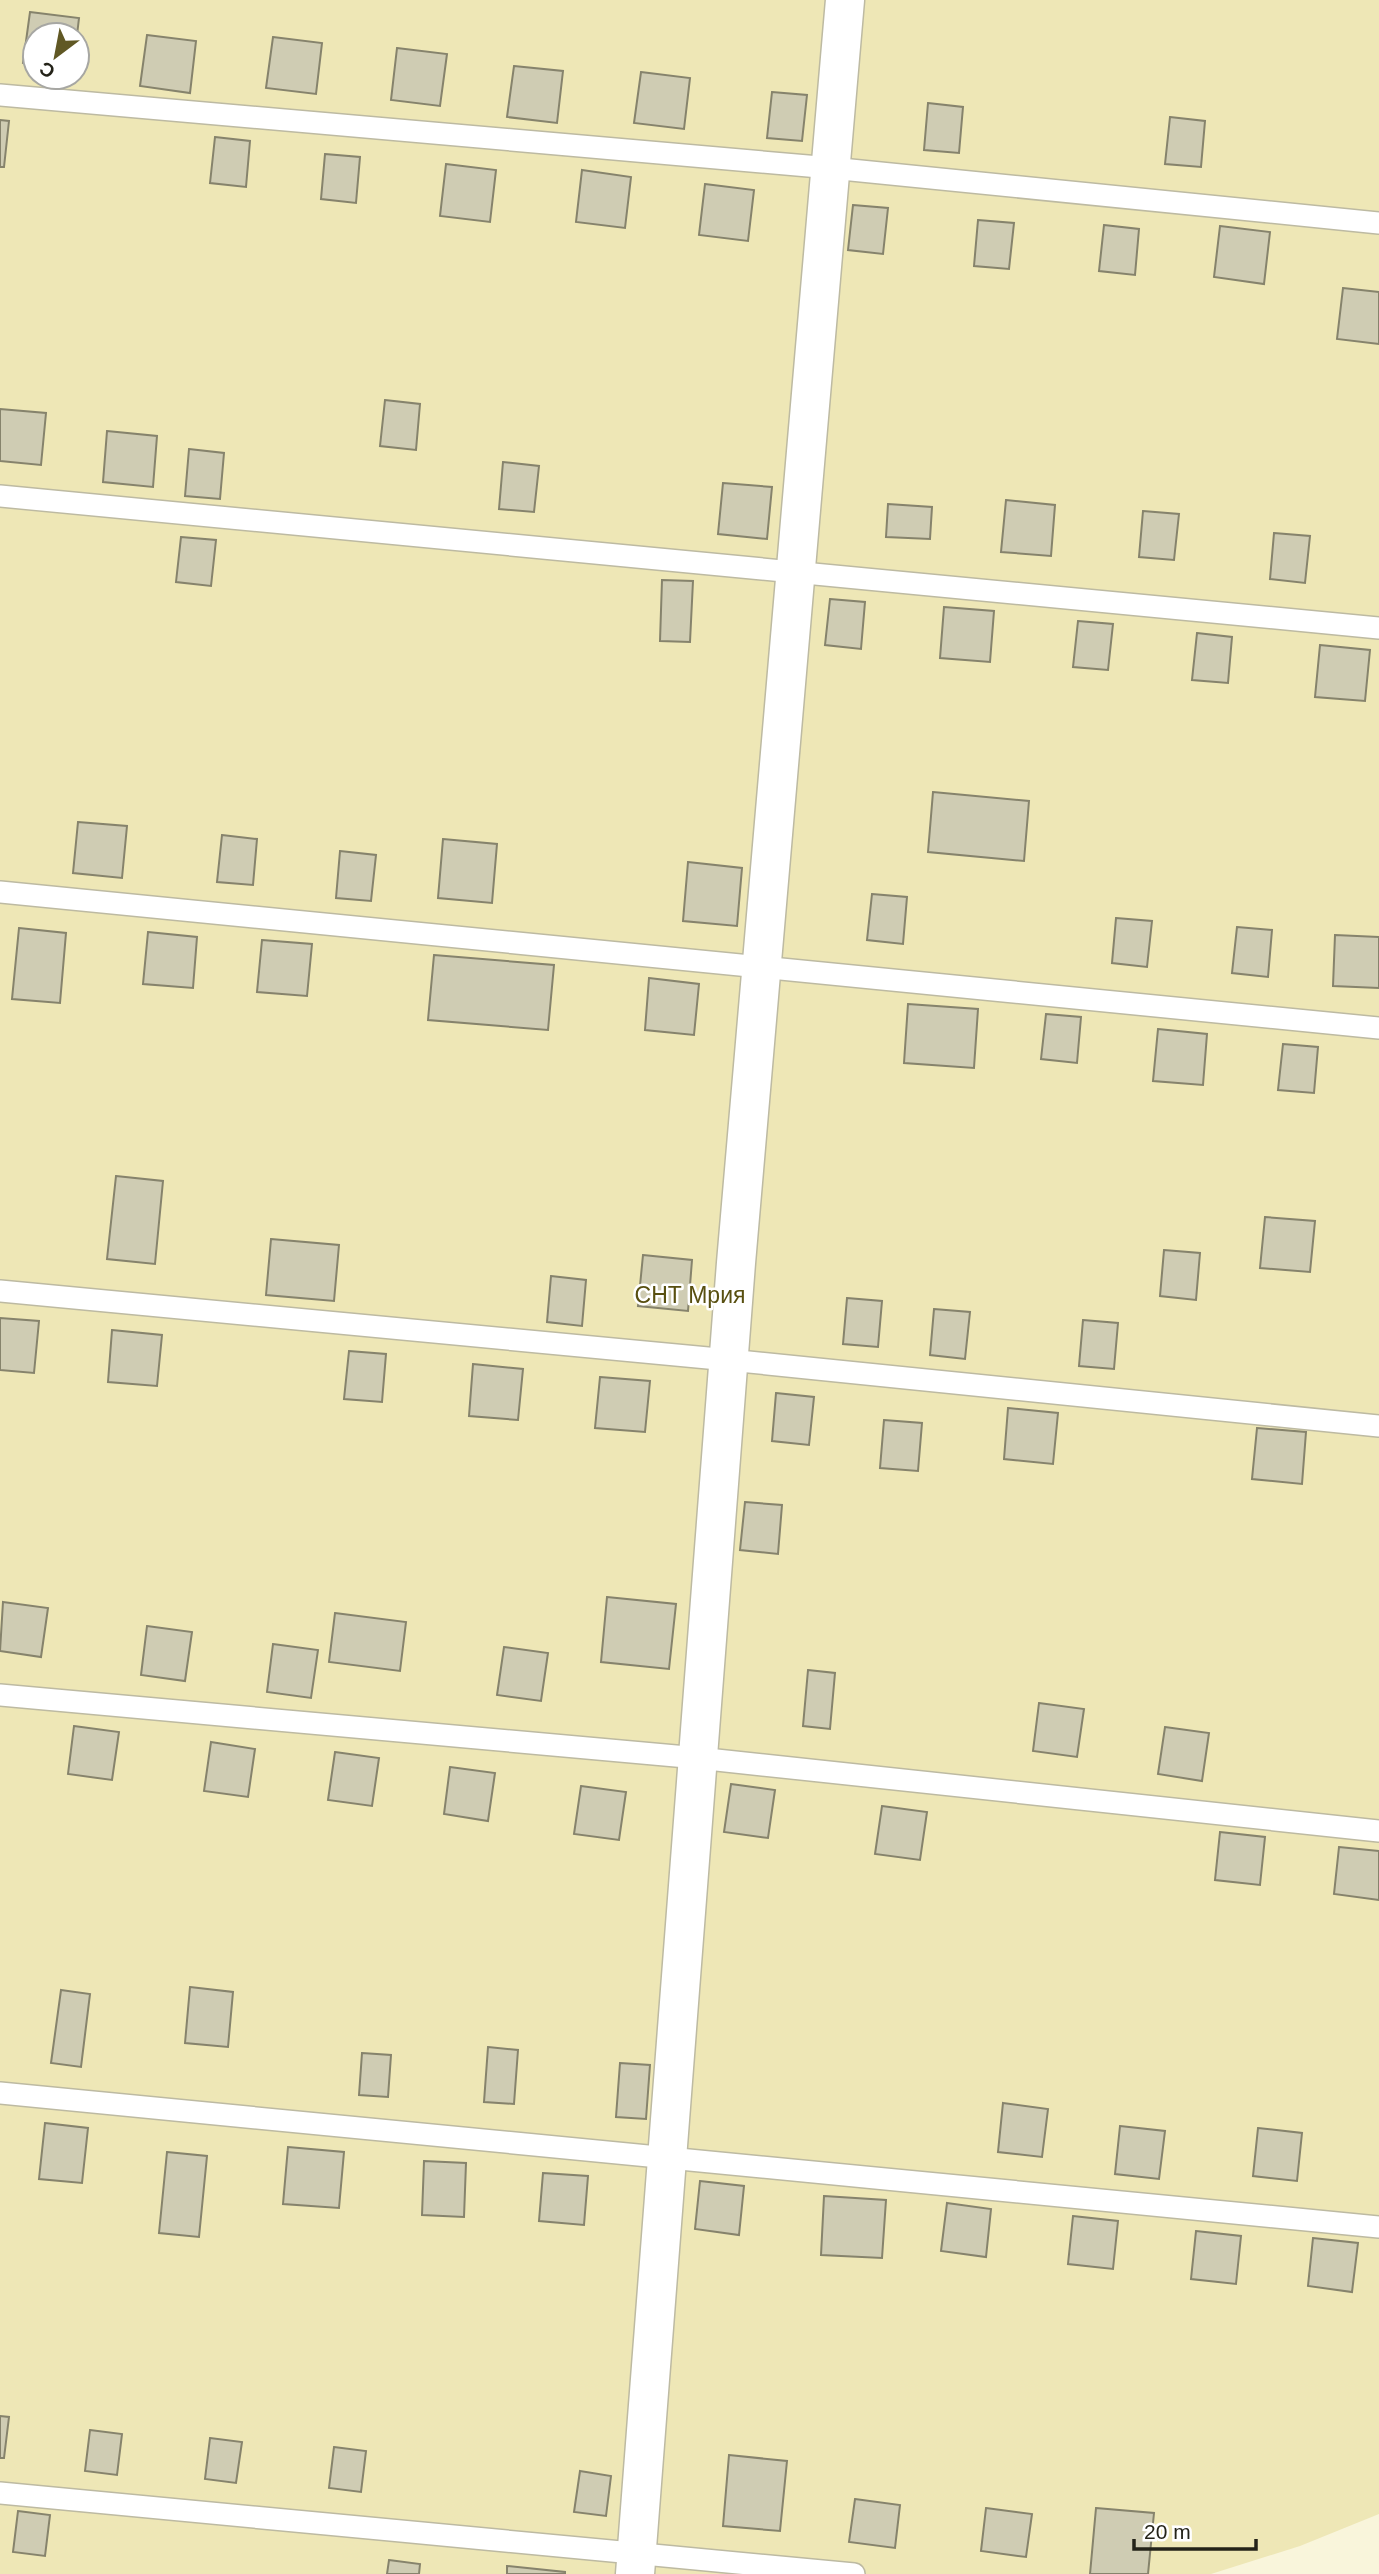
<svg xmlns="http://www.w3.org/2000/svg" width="1379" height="2574" viewBox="0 0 1379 2574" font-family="Arial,sans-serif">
	<rect width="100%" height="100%" fill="#f9f5db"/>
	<!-- green -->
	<path fill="#eee7b6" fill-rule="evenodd" d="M0 0H1379V2514L1300 2546 1211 2574H0ZM35 35H77V77H35Z"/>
	<!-- building -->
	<path fill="#cfccb3" stroke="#86836c" stroke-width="2" d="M30 12 79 18 77 35H35V65L23 63Z
		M147 35 196 41 190 93 140 86Z
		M273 37 322 43 316 94 266 88Z
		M397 48 447 54 440 106 391 100Z
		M514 66 563 71 557 123 507 117Z
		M641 72 690 78 684 129 634 123Z
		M772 92 807 95 802 141 767 138Z
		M928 103 963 107 959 153 924 150Z
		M1170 117 1205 121 1201 167 1165 164Z
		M0 120 9 121 4 167H0Z
		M215 137 250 141 246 187 210 183Z
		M325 154 360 157 356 203 321 199Z
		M446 164 496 170 490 222 440 216Z
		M582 170 631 177 625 228 576 222Z
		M705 184 754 190 748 241 699 235Z
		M853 205 888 208 883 254 848 250Z
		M978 220 1014 223 1009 269 974 266Z
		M1104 225 1139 229 1135 275 1099 271Z
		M1220 226 1270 232 1264 284 1214 277Z
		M1343 288 1379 292V344L1337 339Z
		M385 400 420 404 416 450 380 446Z
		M0 409 46 413 41 465 0 461Z
		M107 431 157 436 153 487 103 482Z
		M189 449 224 453 220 499 185 496Z
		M503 462 539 466 534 512 499 509Z
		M723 483 772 487 767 539 718 534Z
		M1006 500 1055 505 1051 556 1001 552Z
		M888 504 932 507 930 539 886 537Z
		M1143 511 1179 514 1174 560 1139 557Z
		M1274 533 1310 536 1305 583 1270 579Z
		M181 537 216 540 211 586 176 582Z
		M662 580 693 581 690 642 660 641Z
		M830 599 865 602 861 649 825 645Z
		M944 607 994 611 990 662 940 658Z
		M1078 621 1113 624 1108 670 1073 667Z
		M1197 633 1232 637 1228 683 1192 680Z
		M1320 645 1370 650 1365 701 1315 697Z
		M933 792 1029 801 1024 861 928 852Z
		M78 822 127 826 122 878 73 873Z
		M222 835 257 839 253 885 217 882Z
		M443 839 497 844 492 903 438 898Z
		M340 851 376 855 371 901 336 898Z
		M688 862 742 868 737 926 683 921Z
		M872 894 907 897 903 944 867 940Z
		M1116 918 1152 921 1147 967 1112 963Z
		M1237 927 1272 930 1268 977 1232 973Z
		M19 928 66 933 60 1003 12 999Z
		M148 932 197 937 193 988 143 984Z
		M1335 935 1379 937V988L1333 986Z
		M262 940 312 944 307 996 257 992Z
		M434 955 554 965 548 1030 428 1020Z
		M649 978 699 984 694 1035 645 1030Z
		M908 1004 978 1009 974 1068 904 1063Z
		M1046 1014 1081 1017 1077 1063 1041 1059Z
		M1158 1029 1207 1034 1203 1085 1153 1081Z
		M1283 1044 1318 1047 1314 1093 1278 1090Z
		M116 1176 163 1181 155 1264 107 1259Z
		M1265 1217 1315 1221 1310 1272 1260 1268Z
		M271 1239 339 1245 334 1301 266 1295Z
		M1164 1250 1200 1253 1196 1300 1160 1296Z
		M643 1255 692 1260 688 1311 638 1306Z
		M551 1276 586 1280 582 1326 547 1322Z
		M847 1298 882 1301 878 1347 843 1344Z
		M934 1309 970 1312 965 1359 930 1355Z
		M0 1318 39 1321 34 1373 0 1370Z
		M1083 1320 1118 1323 1114 1369 1079 1366Z
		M112 1330 162 1335 157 1386 108 1382Z
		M349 1351 386 1354 382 1402 344 1399Z
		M473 1364 523 1369 518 1420 469 1416Z
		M600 1377 650 1381 645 1432 595 1428Z
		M776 1393 814 1397 809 1445 772 1441Z
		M1008 1408 1058 1413 1053 1464 1004 1459Z
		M884 1420 922 1423 918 1471 880 1468Z
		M1257 1428 1306 1432 1302 1484 1252 1479Z
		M745 1502 782 1505 778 1554 740 1550Z
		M607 1597 676 1604 669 1669 601 1662Z
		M3 1602 48 1608 41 1657 0 1651Z
		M335 1613 406 1622 400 1671 329 1662Z
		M147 1626 192 1632 185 1681 141 1675Z
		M273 1644 318 1650 311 1698 267 1692Z
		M504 1647 548 1653 541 1701 497 1695Z
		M808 1670 835 1673 830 1729 803 1726Z
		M1039 1703 1084 1709 1077 1757 1033 1751Z
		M74 1726 119 1732 112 1780 68 1774Z
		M1165 1727 1209 1733 1202 1781 1158 1774Z
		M211 1742 255 1749 248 1797 204 1791Z
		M335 1752 379 1758 372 1806 328 1800Z
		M450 1767 495 1773 488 1821 444 1814Z
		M731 1784 775 1790 768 1838 724 1832Z
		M581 1786 626 1792 619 1840 574 1834Z
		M882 1806 927 1812 920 1860 875 1854Z
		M1220 1832 1265 1837 1260 1885 1215 1880Z
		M1339 1847 1379 1851V1900L1334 1894Z
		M190 1987 233 1992 228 2047 185 2043Z
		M61 1990 90 1994 81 2067 51 2063Z
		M488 2047 518 2050 514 2104 484 2102Z
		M362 2053 391 2055 388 2097 359 2095Z
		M620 2063 650 2065 646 2119 616 2117Z
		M1003 2103 1048 2109 1042 2157 998 2152Z
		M45 2123 88 2128 82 2183 39 2179Z
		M1120 2126 1165 2131 1159 2179 1115 2174Z
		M1258 2128 1302 2133 1297 2181 1253 2176Z
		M288 2147 344 2152 339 2208 283 2204Z
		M167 2152 207 2156 199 2237 159 2233Z
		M424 2161 466 2163 464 2217 422 2215Z
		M543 2173 588 2176 584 2225 539 2221Z
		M700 2181 744 2186 739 2235 695 2229Z
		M824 2196 886 2200 882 2258 821 2255Z
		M947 2203 991 2209 986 2257 941 2251Z
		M1073 2216 1118 2221 1113 2269 1068 2264Z
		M1196 2231 1241 2236 1236 2284 1191 2279Z
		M1313 2238 1358 2243 1352 2292 1308 2286Z
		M0 2416 9 2417 4 2458H0Z
		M90 2430 122 2434 117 2475 85 2471Z
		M210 2438 242 2442 236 2483 205 2479Z
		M334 2447 366 2451 361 2492 329 2488Z
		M729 2455 787 2461 780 2531 723 2526Z
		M580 2471 611 2476 606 2516 574 2512Z
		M855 2499 900 2505 895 2548 849 2542Z
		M986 2508 1032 2514 1026 2557 981 2551Z
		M1096 2508 1154 2513 1148 2574H1090Z
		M18 2511 50 2515 45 2556 13 2552Z
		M389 2560 420 2564 419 2574H387Z
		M507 2566 565 2572V2574H507Z"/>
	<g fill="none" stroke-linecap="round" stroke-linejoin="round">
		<!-- service casing -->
		<g stroke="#bdbaa2" stroke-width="24">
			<path id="service" d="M0 95 831 168 1379 223
				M0 496 1379 628
				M0 892 1379 1028
				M0 1291 729 1360 1379 1426
				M0 1695 698 1758 1379 1831
				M0 2093 1379 2227
				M0 2493 854 2574"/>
		</g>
		<!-- minor casing -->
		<g stroke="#bdbaa2" stroke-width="41">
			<path id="minor" d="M635 2574 736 1263 845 0"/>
		</g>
		<!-- service -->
		<use href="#service" stroke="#fff" stroke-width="21"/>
		<!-- minor -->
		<use href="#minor" stroke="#fff" stroke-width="38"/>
	</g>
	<g text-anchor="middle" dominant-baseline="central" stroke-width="5" stroke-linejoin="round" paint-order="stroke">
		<!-- park labels -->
		<g font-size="23" fill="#584f10" stroke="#fff">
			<text x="690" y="1295">СНТ Мрия</text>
		</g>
	</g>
	<!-- north arrow -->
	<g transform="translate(56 56) rotate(212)"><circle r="33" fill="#ffffff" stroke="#a7a7a3" stroke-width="2"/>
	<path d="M0-5L12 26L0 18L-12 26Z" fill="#605824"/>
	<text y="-10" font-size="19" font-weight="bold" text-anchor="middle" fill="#242319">С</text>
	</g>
	<!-- scale -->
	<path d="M1134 2539v10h122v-10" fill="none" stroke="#242319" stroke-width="3.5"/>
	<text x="1144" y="2539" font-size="21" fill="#242319" stroke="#ffffff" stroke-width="5" paint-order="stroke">20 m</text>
</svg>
